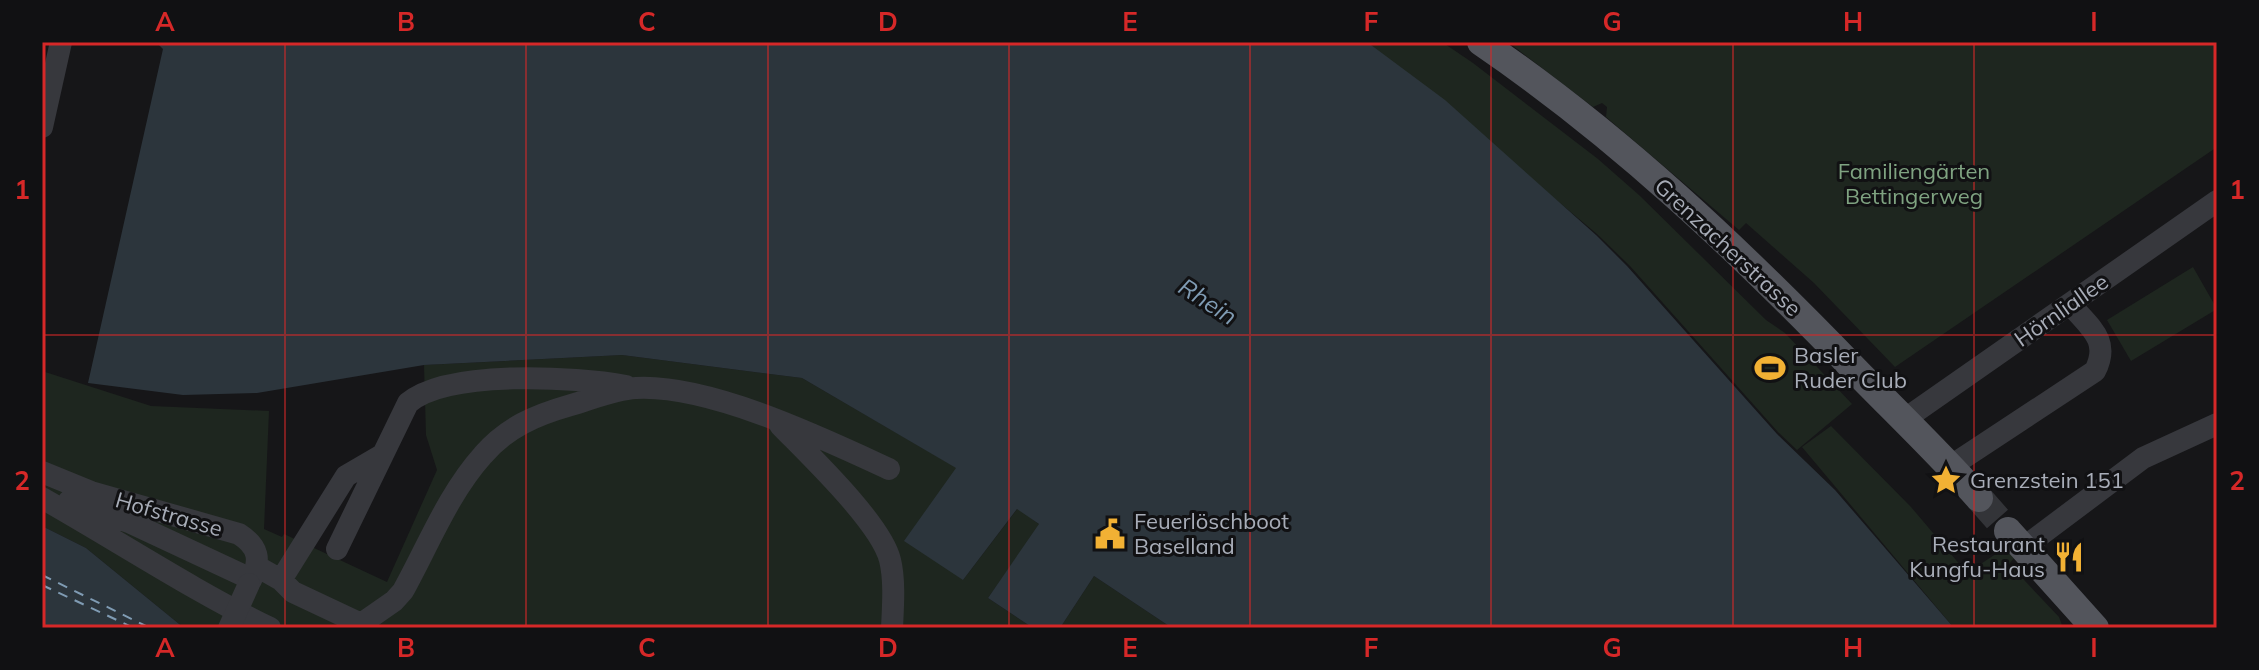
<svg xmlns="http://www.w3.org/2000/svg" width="2259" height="670" viewBox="0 0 2259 670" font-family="Mulish,sans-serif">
	<rect width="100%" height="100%" fill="#161618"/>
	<!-- green -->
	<path fill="#1e261f" d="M1367 42H1442L1473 63 1598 159 1639 195 1766 320 1785 333 1852 404 1797 450 1778 432 1630 266 1597 234Z
		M1508 42H2217V147L1895 367 1814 283 1746 223 1739 230 1606 117 1607 107 1602 103 1593 107Z
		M2193 267 2217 309 2131 361 2107 320Z
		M622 355 802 378 957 468 963 580 1018 508 1040 525 988 598 1033 628H184L86 548 42 526V371L151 406 269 411 264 529 282 537 284 534 387 582 437 470 426 435 424 365Z
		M1831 426 1911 507 1967 573 2017 540 2023 548 2009 564 2059 617 2063 628H1954L1802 447Z
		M1094 576 1172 628H1060Z"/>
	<!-- water -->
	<path fill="#2c353c" d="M156 42H1367L1445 100 1596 235 1627 266 1777 434 1835 490 1954 628H1172L1094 576 1060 628H1033L988 598 1039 524 1017 509 963 580 904 541 956 468 802 378 622 355 424 365 257 393 183 395 88 383 163 49Z
		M42 526 86 548 184 628H42Z"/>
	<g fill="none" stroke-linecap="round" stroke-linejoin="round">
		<!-- ferry -->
		<path stroke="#7f9bb3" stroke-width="2" stroke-dasharray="10 8" stroke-linecap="butt" d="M42 575 150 628
			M42 585 134 628"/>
		<!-- major-tunnel -->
		<path stroke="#333438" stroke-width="28" stroke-dasharray="28 14" stroke-linecap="butt" d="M1979 498 2008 531"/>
		<!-- minor -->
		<path stroke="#37383d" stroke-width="22" d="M42 127 61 42
			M1905 419 2217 201
			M780 425C808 454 881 523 890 560 895 580 893 607 892 628
			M1951 466 2095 371C2111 340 2089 327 2070 304
			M42 472 91 492 239 534C259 547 261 560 251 580
			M42 498C118 541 192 590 270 628
			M69 501 129 522 251 579
			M2023 548 2143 458 2217 424
			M337 549 408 403C448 369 576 377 626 386
			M258 567 281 580 293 592 361 624 394 601 403 591C428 546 448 494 483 455 507 427 536 415 571 405 592 399 614 389 636 388 709 384 822 438 889 469
			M281 580 346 476 382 455"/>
		<!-- major -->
		<path stroke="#53555c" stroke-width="28" d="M1481 42C1619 136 1740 251 1856 371 1897 413 1940 454 1979 498
			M2008 531 2095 628"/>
		<!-- minor-bridge -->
		<path stroke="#37383d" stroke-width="22" d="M229 628 249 584"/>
	</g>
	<!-- grid -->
	<path fill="none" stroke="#d62828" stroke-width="2" stroke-opacity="0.55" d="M285 42V628M526 42V628M768 42V628M1009 42V628M1250 42V628M1491 42V628M1733 42V628M1974 42V628M42 335H2217"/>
	<!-- icons -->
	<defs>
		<g id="stadium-bare" transform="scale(2.4)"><path d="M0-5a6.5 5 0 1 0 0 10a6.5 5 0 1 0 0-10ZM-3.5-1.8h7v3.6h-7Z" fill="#f2b134" stroke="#111113" stroke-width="2.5" paint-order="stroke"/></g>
		<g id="sight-bare" transform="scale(2.4)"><path d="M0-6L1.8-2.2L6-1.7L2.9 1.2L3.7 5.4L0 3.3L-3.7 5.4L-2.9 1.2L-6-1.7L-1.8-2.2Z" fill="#f2b134" stroke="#111113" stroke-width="2.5" paint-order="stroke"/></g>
		<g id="civic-bare" transform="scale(2.4)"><path d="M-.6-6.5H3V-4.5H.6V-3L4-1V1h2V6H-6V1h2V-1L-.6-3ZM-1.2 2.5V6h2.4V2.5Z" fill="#f2b134" stroke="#111113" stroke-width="2.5" paint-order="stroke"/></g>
		<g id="restaurant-bare" transform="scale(2.4)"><path d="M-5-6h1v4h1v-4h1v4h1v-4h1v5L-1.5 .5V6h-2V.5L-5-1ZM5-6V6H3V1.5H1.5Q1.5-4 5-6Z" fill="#f2b134" stroke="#111113" stroke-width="2.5" paint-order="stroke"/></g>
	</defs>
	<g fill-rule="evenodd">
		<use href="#stadium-bare" x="1770" y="368"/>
		<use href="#sight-bare" x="1946" y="480"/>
		<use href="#civic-bare" x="1110" y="534"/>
		<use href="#restaurant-bare" x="2069" y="557"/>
	</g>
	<g text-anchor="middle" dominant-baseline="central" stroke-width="6" stroke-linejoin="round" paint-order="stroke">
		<!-- park labels -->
		<g font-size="22" fill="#7fa381" stroke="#111113">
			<text x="1914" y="171">Familiengärten<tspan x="1914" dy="25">Bettingerweg</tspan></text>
		</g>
		<!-- street labels -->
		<g font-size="22" fill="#a8adb8" stroke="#111113">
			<text transform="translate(1728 247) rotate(43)">Grenzacherstrasse</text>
			<text transform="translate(2061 310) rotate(-35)">Hörnliallee</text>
			<text transform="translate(169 514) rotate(16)">Hofstrasse</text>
		</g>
		<!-- poi labels -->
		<g font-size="22" fill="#a8adb8" stroke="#111113" text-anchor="start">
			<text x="1794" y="355">Basler<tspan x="1794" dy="25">Ruder Club</tspan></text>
			<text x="1970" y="480">Grenzstein 151</text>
			<text x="1134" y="521">Feuerlöschboot<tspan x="1134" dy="25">Baselland</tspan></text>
			<text x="2045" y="544" text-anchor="end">Restaurant<tspan x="2045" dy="25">Kungfu-Haus</tspan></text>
		</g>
		<!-- water labels -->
		<g font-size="24" font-style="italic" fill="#7f9bb3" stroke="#111113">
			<text transform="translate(1208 301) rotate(33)">Rhein</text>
		</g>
	</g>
	<!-- border -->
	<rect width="2259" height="670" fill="none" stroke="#111113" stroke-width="88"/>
	<rect x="44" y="44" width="2171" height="582" fill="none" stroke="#d62828" stroke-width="3"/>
	<g font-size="26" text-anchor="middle" font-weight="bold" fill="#d62828">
		<text x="165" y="31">A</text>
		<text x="406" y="31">B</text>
		<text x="647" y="31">C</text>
		<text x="888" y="31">D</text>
		<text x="1130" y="31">E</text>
		<text x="1371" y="31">F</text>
		<text x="1612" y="31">G</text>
		<text x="1853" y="31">H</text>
		<text x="2094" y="31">I</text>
		<text x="22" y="199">1</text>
		<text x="2237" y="199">1</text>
		<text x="22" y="490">2</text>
		<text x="2237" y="490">2</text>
		<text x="165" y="657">A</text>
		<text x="406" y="657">B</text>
		<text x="647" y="657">C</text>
		<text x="888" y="657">D</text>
		<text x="1130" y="657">E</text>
		<text x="1371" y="657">F</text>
		<text x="1612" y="657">G</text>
		<text x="1853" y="657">H</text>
		<text x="2094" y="657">I</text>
	</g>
</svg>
